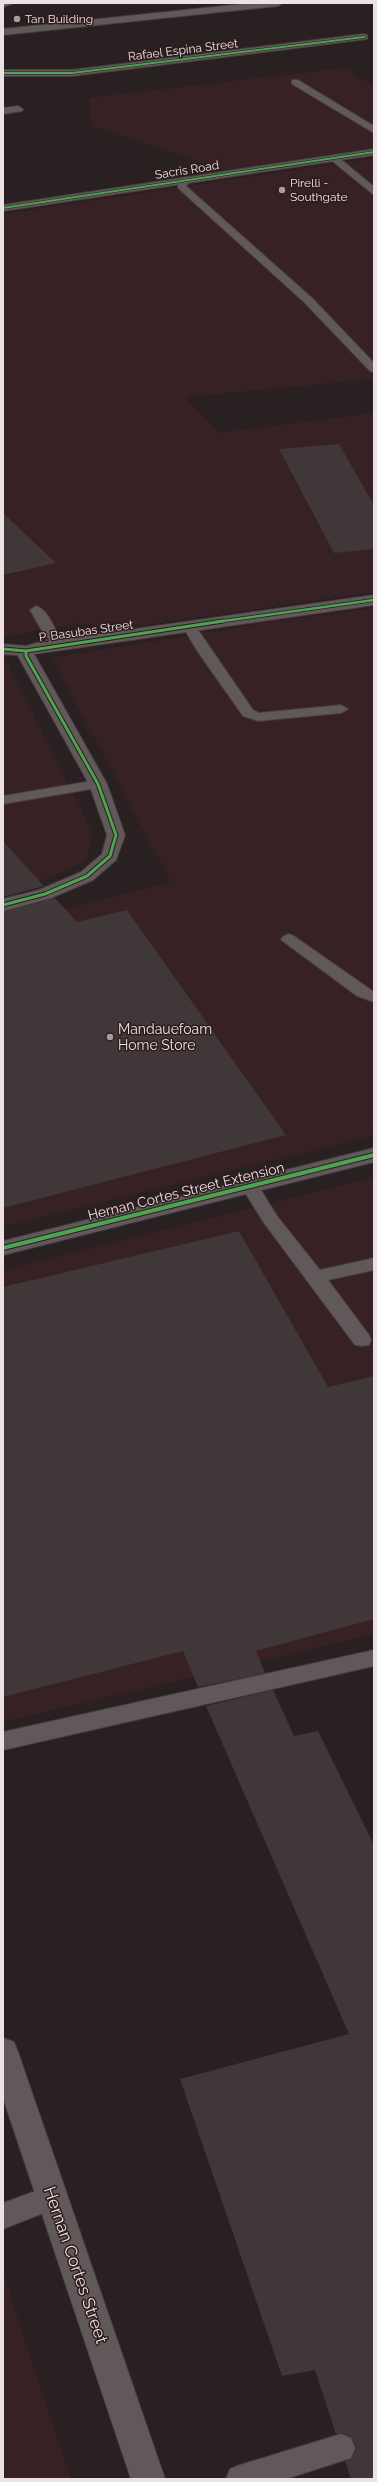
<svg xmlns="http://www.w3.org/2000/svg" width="377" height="2482" viewBox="0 0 377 2482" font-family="Raleway,sans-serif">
	<rect width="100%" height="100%" fill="#292021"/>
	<!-- built -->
	<path fill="#372124" d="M343 68 374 86V148L227 171 92 126 89 98Z
		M374 158V379L185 397 219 433 374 413V592L116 629 78 623 3 637V214Z
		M374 608V1135L3 1227V925L171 882 52 658 263 623Z
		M3 655 93 834 87 860 48 879 3 891Z
		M374 1177V1634L3 1722V1271Z
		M3 2273 71 2479H3Z"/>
	<!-- building -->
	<path fill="#3f3738" d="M339 444 374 505V549L334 553 279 449Z
		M3 513 56 563 3 575Z
		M3 841 44 886 3 897Z
		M55 898 77 922 127 910 286 1135 3 1208V912Z
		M239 1231 328 1387 374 1376V1619L256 1651 265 1673 198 1687 183 1651 3 1697V1287Z
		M273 1690 294 1736 318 1731 374 1845V2479H351L345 2461 352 2459 356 2447 352 2437 342 2433 336 2434 315 2370 282 2376 180 2079 349 2034 206 1706Z"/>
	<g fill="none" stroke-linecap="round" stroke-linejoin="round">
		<!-- service casing -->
		<g stroke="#453d3e" stroke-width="2">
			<path id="service" d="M292 80H298L374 126V133L292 84Z
				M331 156H337L374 187V195L331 160Z
				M186 177 193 179 186 186 312 298 374 363V372L370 371 304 302 178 188V184Z
				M36 606C49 610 57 633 62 645L61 648 56 649C50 647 35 618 30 610Z
				M189 623 194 624 253 710 259 713 341 705 348 709 341 713 258 721 243 716 198 652 183 627Z
				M98 780 103 781 105 784 103 787 3 804V796Z
				M289 934 294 936 374 992V1002L357 996 284 942 281 939 284 936Z
				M250 1180 256 1182 277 1216 320 1270 374 1258V1270L328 1280 369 1335 371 1340 369 1345 362 1346 355 1345 264 1223 241 1186 244 1182Z
				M374 1650V1666L3 1750V1732Z
				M52 2185 61 2188 65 2197 61 2206 3 2229V2203Z
				M341 2434 351 2438 355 2448 351 2458 286 2479H226L230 2469 240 2465Z"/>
		</g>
		<!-- minor casing -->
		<g stroke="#453d3e" stroke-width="2">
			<path id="minor" d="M252 3H283L278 6 3 35V29Z
				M364 34 367 35V39L72 76H3V70H72Z
				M18 106 23 109 22 111 3 114V108Z
				M374 149V155L3 211V205Z
				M3 644 26 646 34 651 26 656 3 654Z
				M374 1148V1162L3 1255V1241Z"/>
		</g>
		<!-- tertiary casing -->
		<g stroke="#453d3e" stroke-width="2">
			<path id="tertiary" d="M374 595V605L34 654 107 784 125 835 116 860 93 880 51 898 3 911V899L39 890 81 872 102 854 107 835 89 784 18 656 20 648 36 643Z"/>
		</g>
		<!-- secondary casing -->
		<g stroke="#453d3e" stroke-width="2">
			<path id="secondary" d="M3 3H14L3 7Z
				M3 2038 14 2042 18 2052 165 2479H131L3 2098Z"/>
		</g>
		<!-- service -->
		<use href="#service" fill="#61585a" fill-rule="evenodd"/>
		<!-- minor -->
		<use href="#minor" fill="#61585a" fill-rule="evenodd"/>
		<!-- tertiary -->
		<use href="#tertiary" fill="#61585a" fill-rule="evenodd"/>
		<!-- secondary -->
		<use href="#secondary" fill="#61585a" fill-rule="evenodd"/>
		<!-- cycleway-far3 casing -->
		<g stroke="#2d1c1e" stroke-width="3">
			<path id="cycleway-far3" d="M3 73H72L364 37
				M3 208 374 152"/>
		</g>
		<!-- cycleway-far2 casing -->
		<g stroke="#2d1c1e" stroke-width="4">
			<path id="cycleway-far2" d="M216 622 374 600"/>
		</g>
		<!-- cycleway-far1 casing -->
		<g stroke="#2d1c1e" stroke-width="5">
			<path id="cycleway-far1" d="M3 649 26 651 223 621
				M3 905 45 894 87 876 110 856 116 835 98 784 26 656V651"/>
		</g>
		<!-- cycleway casing -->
		<g stroke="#2d1c1e" stroke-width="6">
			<path id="cycleway" d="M3 1248 374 1155"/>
		</g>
		<!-- cycleway-far3 -->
		<use href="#cycleway-far3" stroke="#4ca352" stroke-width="2"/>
		<!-- cycleway-far2 -->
		<use href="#cycleway-far2" stroke="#4ca352" stroke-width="2.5"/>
		<!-- cycleway-far1 -->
		<use href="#cycleway-far1" stroke="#4ca352" stroke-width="3"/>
		<!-- cycleway -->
		<use href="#cycleway" stroke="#4ca352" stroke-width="4"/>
	</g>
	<!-- markers -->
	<g fill="#a99d9f" stroke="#2d1c1e" stroke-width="1.5">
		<circle cx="17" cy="19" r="4"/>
		<circle cx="282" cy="190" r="4"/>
		<circle cx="110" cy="1037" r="4"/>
	</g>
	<g text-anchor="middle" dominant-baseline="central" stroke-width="3" stroke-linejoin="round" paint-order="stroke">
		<!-- far-poi labels -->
		<g font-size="12" fill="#eee1e3" stroke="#2d1c1e" text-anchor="start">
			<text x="25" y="19">Tan Building</text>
			<text x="290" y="183">Pirelli -<tspan x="290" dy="14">Southgate</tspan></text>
		</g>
		<!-- far-street labels -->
		<g font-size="12" fill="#eee1e3" stroke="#2d1c1e">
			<text transform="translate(183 50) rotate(-7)">Rafael Espina Street</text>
			<text transform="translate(187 170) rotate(-9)">Sacris Road</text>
			<text transform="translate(86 631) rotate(-8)">P. Basubas Street</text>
		</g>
		<!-- poi labels -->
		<g font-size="14" fill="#eee1e3" stroke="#2d1c1e" text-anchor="start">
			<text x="118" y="1029">Mandauefoam<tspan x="118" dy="16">Home Store</tspan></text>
		</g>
		<!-- street labels -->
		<g font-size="14" fill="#eee1e3" stroke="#2d1c1e">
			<text transform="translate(186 1191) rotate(-14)">Hernan Cortes Street Extension</text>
		</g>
		<!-- near-street labels -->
		<g font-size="17" fill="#eee1e3" stroke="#2d1c1e">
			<text transform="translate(76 2265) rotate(71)">Hernan Cortes Street</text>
		</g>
	</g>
	<!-- border -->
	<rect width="377" height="2482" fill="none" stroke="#eee1e3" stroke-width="8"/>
</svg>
